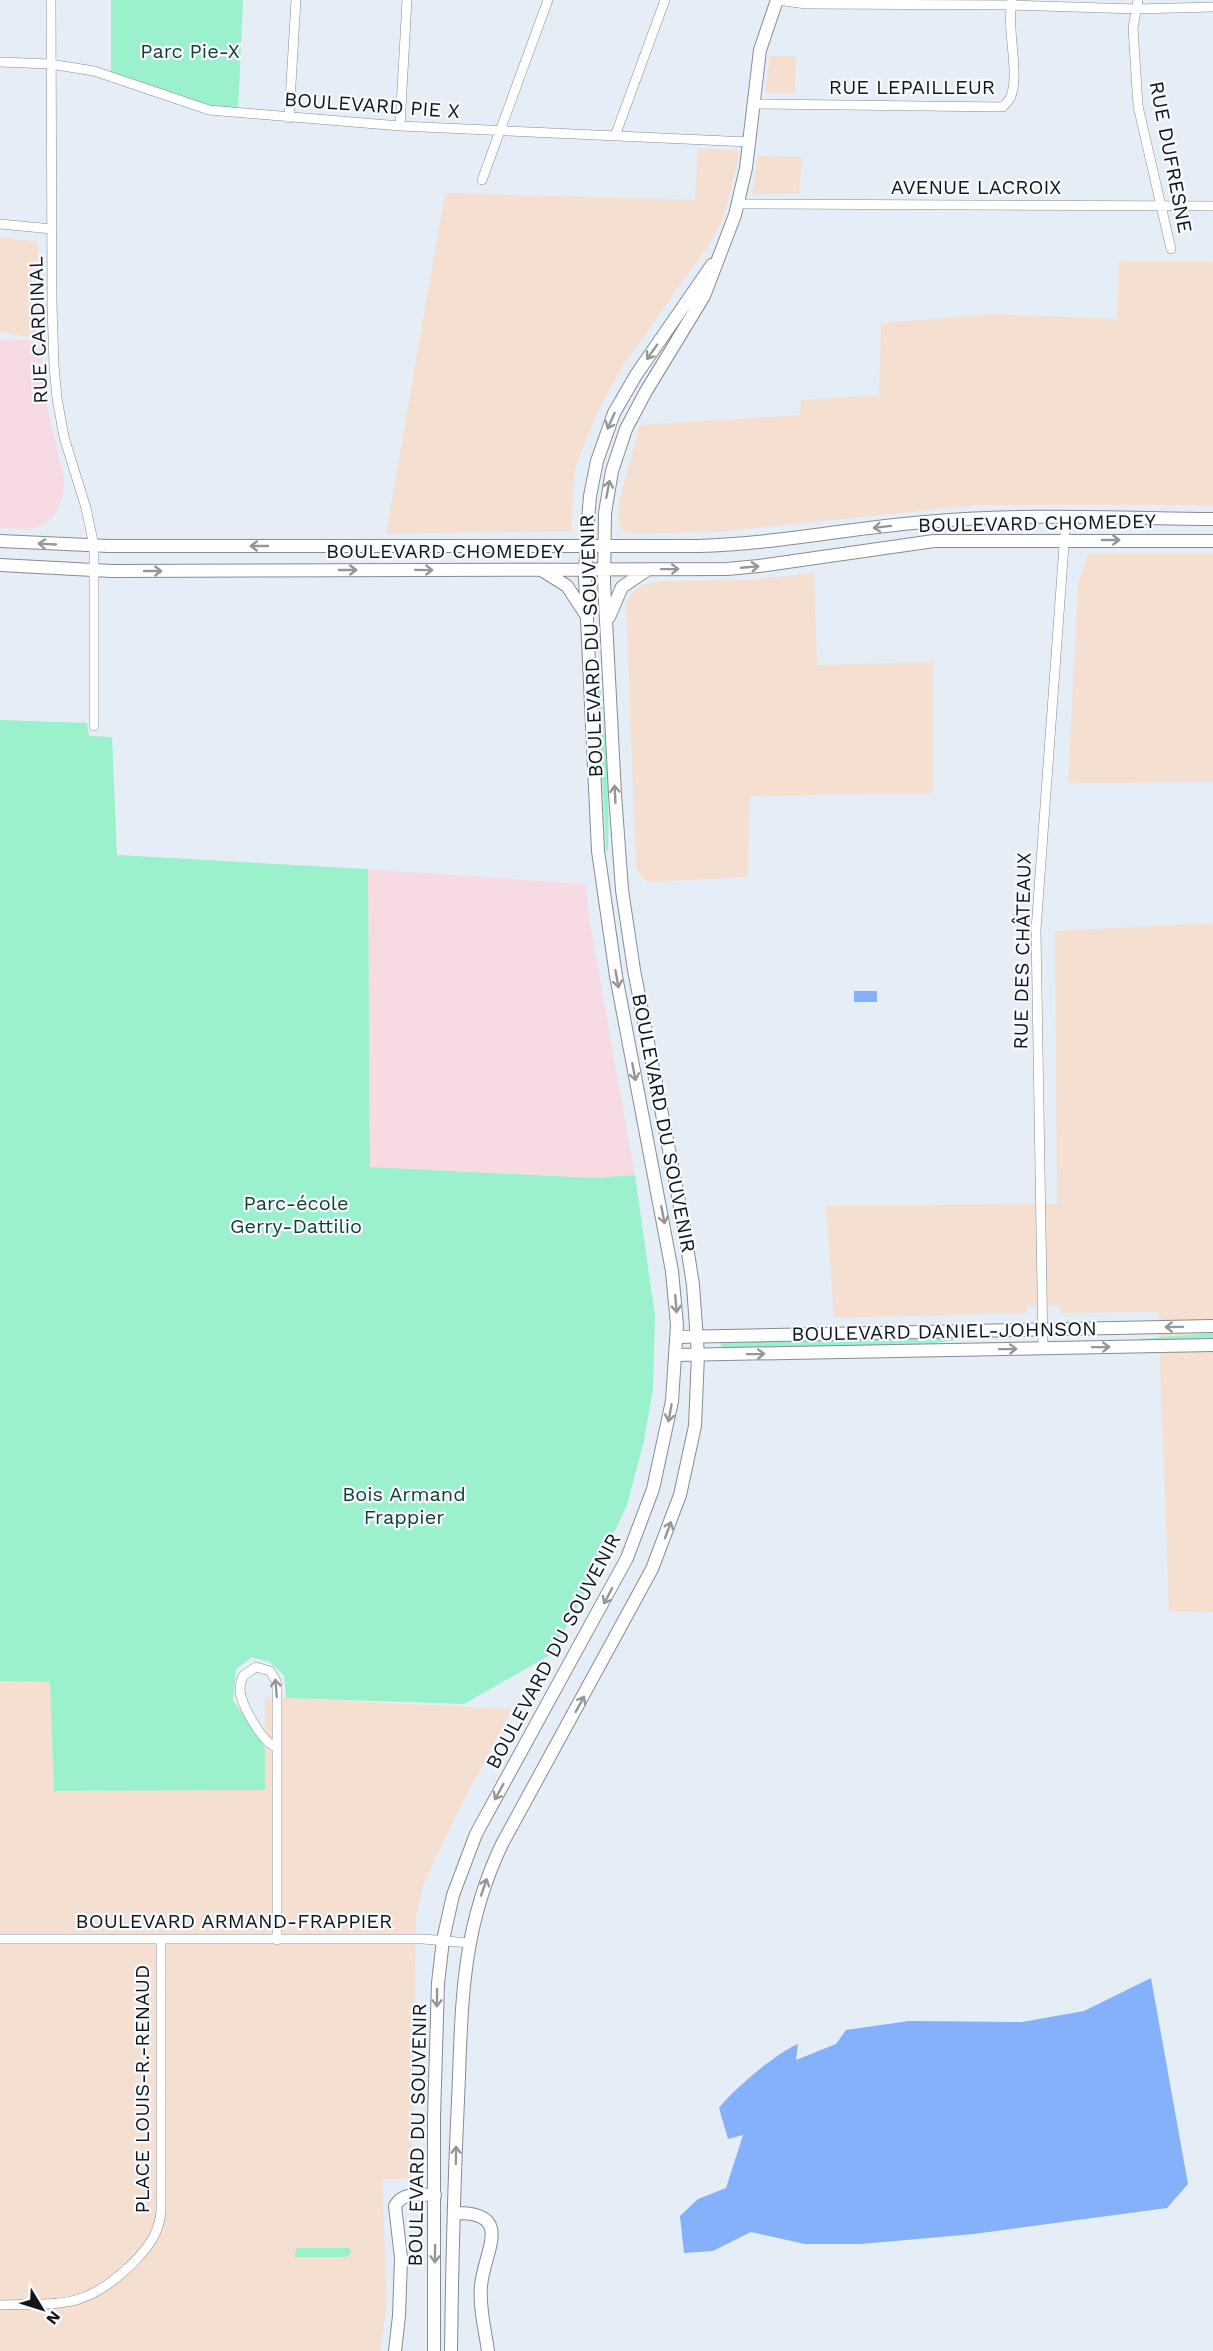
<svg xmlns="http://www.w3.org/2000/svg" width="1213" height="2351" viewBox="0 0 1213 2351" font-family="'Work Sans',sans-serif">
	<rect width="100%" height="100%" fill="#e5eef7"/>
	<!-- commercial -->
	<path fill="#f4dfd0" d="M770 56H796L795 93H765Z
		M698 149 736 150 739 155 724 216 712 240 620 370 595 417 575 468 571 531 386 534 445 193 695 200Z
		M758 156 802 157 799 194H752Z
		M0 237 38 242 40 339 0 332Z
		M1119 261 1213 262V505H976L718 532 634 534 623 531 618 521 619 500 640 425 800 415 801 400 879 395 881 323 992 314 1117 319Z
		M1088 554H1213V782L1068 783 1078 585Z
		M814 573 817 665 933 662V793L750 796 748 877 647 882 636 869 626 602 633 591 644 584 663 581 749 580Z
		M1213 923V1612L1169 1611 1158 1312 1061 1313 1059 1305 1028 1306 1026 1313 834 1318 826 1206 1057 1204 1055 931Z
		M0 1681 50 1682 54 1791 265 1790V1697L513 1709 462 1803 425 1880 416 1915 412 2179H382L387 2303 380 2351H0Z"/>
	<!-- education -->
	<path fill="#f6dce2" d="M0 339 40 341 47 405 64 478 63 496 54 516 41 526 30 530 0 528Z
		M368 869 586 884 590 923 635 1175 593 1178 370 1167Z"/>
	<!-- green -->
	<path fill="#9bf1cb" d="M111 0H243L238 112 233 113 111 76Z
		M597 674H599C605 735 610 788 608 850L606 851Z
		M0 720 87 723 89 736 112 737 117 855 368 869 370 1167 593 1178 635 1175 655 1316 653 1389 644 1441 627 1505 600 1563 552 1654 464 1704 286 1698 284 1675 269 1662 252 1657 236 1669 233 1700 265 1747V1790L54 1791 50 1682 0 1681Z
		M1213 1333V1339L1139 1341V1339Z
		M976 1337 928 1344 721 1348V1342Z
		M296 2248H350L351 2253 346 2257H295Z"/>
	<!-- water -->
	<path fill="#85b1fa" d="M854 991H877V1002H854Z
		M1151 1978 1188 2184 1167 2208 974 2234 861 2244H805L751 2232 713 2251 684 2253 680 2216 698 2199 726 2188 743 2135 728 2139 719 2108C735 2088 775 2054 798 2044L796 2060 836 2044 846 2030 909 2021 1022 2022 1084 2011Z"/>
	<g fill="none" stroke-linecap="round" stroke-linejoin="round">
		<!-- street casing -->
		<g stroke="#848c94" stroke-width="10">
			<path id="street" d="M51 0 52 305 54 366 57 398 64 437 86 508 94 546V726
				M777 0 806 4 1011 5 1137 9 1213 7
				M1138 0 1133 28 1138 106 1171 249
				M0 62 50 64 94 71 209 110 400 126 749 142
				M753 104 1003 107C1005 104 1010 100 1011 96 1020 72 1006 29 1012 0
				M289 118 296 0
				M400 126 407 0
				M615 136 665 0
				M482 180 548 0
				M738 204 1213 206
				M0 224 52 229
				M1043 1349 1036 930 1066 518
				M276 1747C262 1742 241 1705 240 1690 240 1685 241 1680 243 1676L256 1667 270 1671 276 1681 277 1688V1940
				M0 1939H423L469 1943
				M0 2305C63 2303 84 2310 132 2264 147 2249 159 2234 161 2212V1940"/>
		</g>
		<!-- secondary casing -->
		<g stroke="#848c94" stroke-width="14">
			<path id="secondary" d="M0 541 109 546H699C775 544 849 528 925 522 1020 513 1118 518 1213 519
				M0 565 112 571 727 569 759 566 934 541H1213
				M543 571 567 586 586 615
				M609 617 622 587 647 570
				M677 1337 1213 1326
				M676 1355 1213 1345
				M455 2213C515 2212 484 2251 481 2286 479 2308 485 2329 488 2351
				M395 2351 399 2316 401 2258 395 2206C403 2191 421 2195 435 2195
				M434 2351V2117L438 1983 443 1940 453 1895 476 1834 627 1558 653 1489 672 1401 677 1325 672 1271 616 976 598 851 585 578 587 531 590 496 597 461 614 413 636 375 712 265
				M451 2351C452 2268 454 2185 458 2101 462 2007 460 1932 502 1844L652 1569 680 1495 695 1426 698 1355 693 1285 684 1227 634 970 622 890 615 794 604 582 605 513 612 471 626 429 645 393 704 296 735 215 746 168 760 50 777 0"/>
		</g>
		<!-- street -->
		<use href="#street" stroke="#fff" stroke-width="9"/>
		<!-- secondary -->
		<use href="#secondary" stroke="#fff" stroke-width="12"/>
	</g>
	<!-- one-way arrows -->
	<defs><path id="oneway-shaft" d="M-6 0H5M1.5-3L5.5 0L1.5 3" fill="none" stroke-width="1.6" stroke-linecap="round" stroke-linejoin="round" transform="scale(1.5)"/></defs>
	<g stroke="#959698">
		<use href="#oneway-shaft" transform="translate(652 352) rotate(125)"/>
		<use href="#oneway-shaft" transform="translate(611 421) rotate(114)"/>
		<use href="#oneway-shaft" transform="translate(608 489) rotate(-79)"/>
		<use href="#oneway-shaft" transform="translate(882 527) rotate(173)"/>
		<use href="#oneway-shaft" transform="translate(1111 540)"/>
		<use href="#oneway-shaft" transform="translate(47 544) rotate(-177)"/>
		<use href="#oneway-shaft" transform="translate(259 546) rotate(-180)"/>
		<use href="#oneway-shaft" transform="translate(750 567) rotate(-5)"/>
		<use href="#oneway-shaft" transform="translate(670 569) rotate(-1)"/>
		<use href="#oneway-shaft" transform="translate(348 570)"/>
		<use href="#oneway-shaft" transform="translate(424 570) rotate(1)"/>
		<use href="#oneway-shaft" transform="translate(153 571)"/>
		<use href="#oneway-shaft" transform="translate(615 794) rotate(-93)"/>
		<use href="#oneway-shaft" transform="translate(617 979) rotate(80)"/>
		<use href="#oneway-shaft" transform="translate(634 1072) rotate(79)"/>
		<use href="#oneway-shaft" transform="translate(663 1215) rotate(79)"/>
		<use href="#oneway-shaft" transform="translate(676 1304) rotate(85)"/>
		<use href="#oneway-shaft" transform="translate(1174 1327) rotate(179)"/>
		<use href="#oneway-shaft" transform="translate(1101 1347) rotate(-1)"/>
		<use href="#oneway-shaft" transform="translate(1008 1349) rotate(-1)"/>
		<use href="#oneway-shaft" transform="translate(756 1354) rotate(-1)"/>
		<use href="#oneway-shaft" transform="translate(670 1413) rotate(100)"/>
		<use href="#oneway-shaft" transform="translate(668 1530) rotate(-70)"/>
		<use href="#oneway-shaft" transform="translate(608 1596) rotate(118)"/>
		<use href="#oneway-shaft" transform="translate(276 1688) rotate(-95)"/>
		<use href="#oneway-shaft" transform="translate(580 1704) rotate(-61)"/>
		<use href="#oneway-shaft" transform="translate(499 1792) rotate(119)"/>
		<use href="#oneway-shaft" transform="translate(484 1887) rotate(-71)"/>
		<use href="#oneway-shaft" transform="translate(437 1998) rotate(91)"/>
		<use href="#oneway-shaft" transform="translate(456 2155) rotate(-89)"/>
		<use href="#oneway-shaft" transform="translate(435 2254) rotate(91)"/>
	</g>
	<g text-anchor="middle" dominant-baseline="central" stroke-width="4.5" stroke-linejoin="round" paint-order="stroke">
		<!-- park labels -->
		<g font-size="20" fill="#113f2e" stroke="#f7fbff">
			<text x="190" y="51">Parc Pie-X</text>
			<text x="296" y="1203">Parc-école<tspan x="296" dy="23">Gerry-Dattilio</tspan></text>
			<text x="404" y="1494">Bois Armand<tspan x="404" dy="23">Frappier</tspan></text>
		</g>
		<!-- street labels -->
		<g font-size="20" fill="#131619" stroke="#f7fbff">
			<text x="912" y="87">RUE LEPAILLEUR</text>
			<text transform="translate(372 105) rotate(4)">BOULEVARD PIE X</text>
			<text transform="translate(1171 157) rotate(79)">RUE DUFRESNE</text>
			<text x="976" y="187">AVENUE LACROIX</text>
			<text transform="translate(38 330) rotate(-92)">RUE CARDINAL</text>
			<text transform="translate(1037 523) rotate(-1)">BOULEVARD CHOMEDEY</text>
			<text x="445" y="551">BOULEVARD CHOMEDEY</text>
			<text transform="translate(591 646) rotate(-92)">BOULEVARD DU SOUVENIR</text>
			<text transform="translate(1022 951) rotate(-89)">RUE DES CHÂTEAUX</text>
			<text transform="translate(664 1123) rotate(79)">BOULEVARD DU SOUVENIR</text>
			<text transform="translate(944 1331) rotate(-1)">BOULEVARD DANIEL-JOHNSON</text>
			<text transform="translate(553 1651) rotate(-62)">BOULEVARD DU SOUVENIR</text>
			<text x="234" y="1921">BOULEVARD ARMAND-FRAPPIER</text>
			<text transform="translate(142 2089) rotate(-90)">PLACE LOUIS-R.-RENAUD</text>
			<text transform="translate(417 2135) rotate(-89)">BOULEVARD DU SOUVENIR</text>
		</g>
	</g>
	<!-- north arrow -->
	<g transform="translate(42 2309) rotate(128)" stroke="#f7fbff" stroke-width="4.5" paint-order="stroke">
	<path d="M0-4.5L10 22L0 15L-10 22Z" fill="#131619"/>
	<text y="-9" font-size="16" font-weight="bold" text-anchor="middle" fill="#131619">N</text>
	</g>
</svg>
